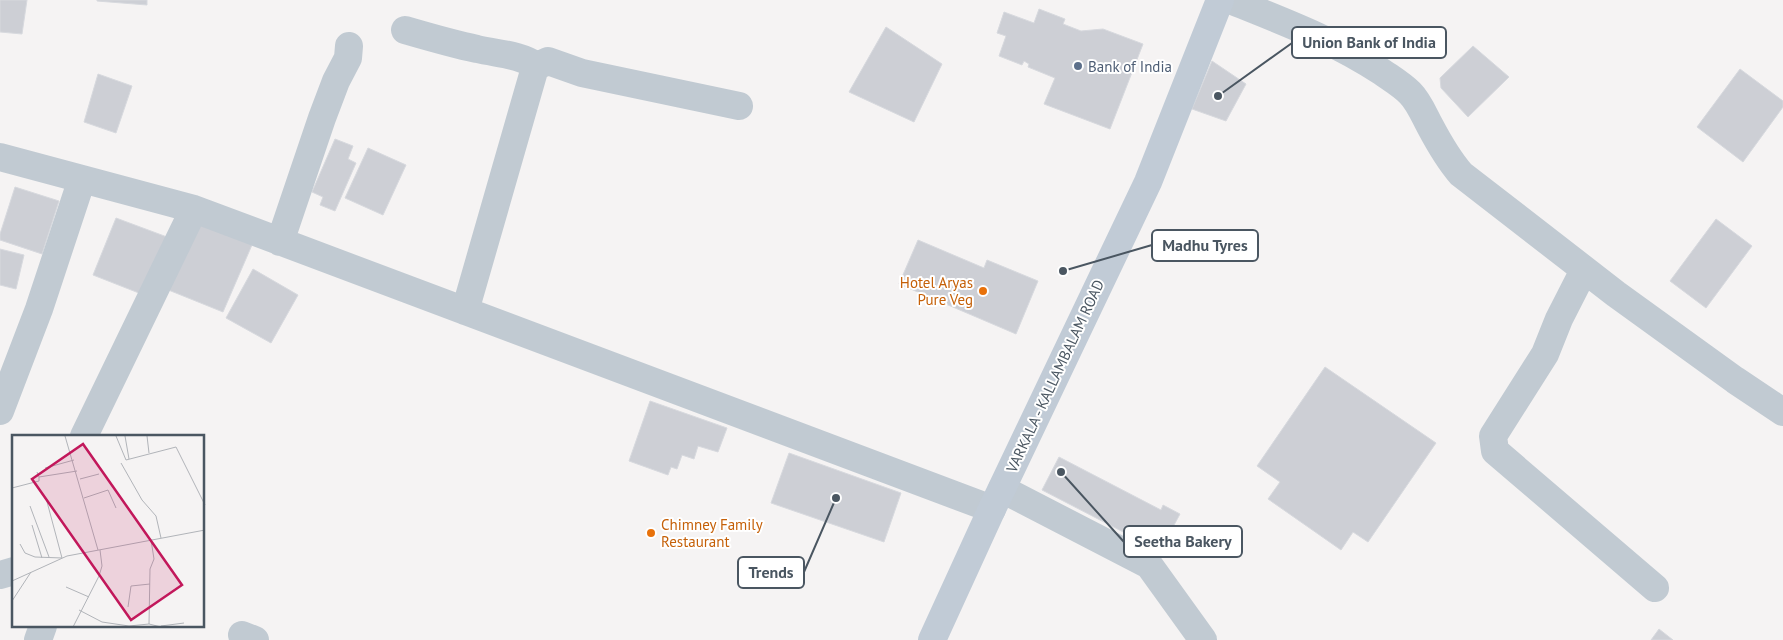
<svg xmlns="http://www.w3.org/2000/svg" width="1783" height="640" viewBox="0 0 1783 640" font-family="'PT Sans',sans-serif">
	<rect width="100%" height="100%" fill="#f5f3f3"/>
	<!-- building -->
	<path fill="#cdcfd5" stroke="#d7d9de" d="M0 0H27L22 34 0 32Z
		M97 0H147V5L97 1Z
		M1039 9 1065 19 1063 24 1081 31 1103 29 1143 44 1110 129 1044 104 1055 78 1028 67 1029 64 1024 61 1022 65 999 56 1006 36 997 33 1004 12 1034 23Z
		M886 27 942 64 914 122 849 92Z
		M1473 46 1509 77 1468 117 1441 88 1440 78Z
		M1212 61 1246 84 1226 121 1192 109Z
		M1740 69 1783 101V107L1743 162 1697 127Z
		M98 74 132 86 116 133 84 122Z
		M335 139 353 146 348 159 356 163 335 211 320 205 323 197 312 192Z
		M368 148 406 165 383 215 345 198Z
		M15 187 59 201 42 254 0 240V234Z
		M198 217 255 238 223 312 166 289Z
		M116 218 167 237 144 295 93 275Z
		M1716 219 1752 246 1706 308 1670 281Z
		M918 240 984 268 987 260 1038 281 1016 334 899 284Z
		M0 249 24 255 16 289 0 285Z
		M253 269 298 295 271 343 226 318Z
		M1325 367 1436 443 1368 542 1353 532 1341 550 1268 499 1280 482 1257 466Z
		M650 401 727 428 718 452 698 446 694 459 682 455 677 469 671 467 668 475 629 461Z
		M789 453 901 493 884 542 771 503Z
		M1059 457 1161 510 1163 505 1180 514 1160 551 1042 490Z
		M1659 629 1673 640H1651Z"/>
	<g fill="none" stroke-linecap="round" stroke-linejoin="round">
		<!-- minor -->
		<path stroke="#c1cad2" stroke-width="28" d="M1230 0C1282 21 1336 41 1382 72 1392 79 1402 85 1410 93 1419 102 1424 115 1430 126 1439 143 1448 159 1461 174L1616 294 1735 380 1783 412
			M405 30C429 37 453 44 477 49 498 54 519 54 537 66
			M0 157 194 209 992 509
			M280 242 322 118 336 81 348 58 349 46
			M1584 270 1559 319 1545 354 1493 436 1495 451 1655 588
			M465 311 534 71 537 66 548 61 582 73 739 106
			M0 411 39 309 82 179
			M84 436 194 209
			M1002 489 1149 565 1203 640
			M0 575 14 571
			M242 635 255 640
			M38 640 43 626"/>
		<!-- secondary -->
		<path stroke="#c1cbd6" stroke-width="28" d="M932 640 992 509 1148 182 1220 0"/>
	</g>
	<!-- markers -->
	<circle fill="#5c6f8a" stroke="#fff" stroke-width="2" cx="1078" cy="66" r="5"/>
	<g fill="#e8710a" stroke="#fff" stroke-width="2">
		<circle cx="983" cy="291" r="5"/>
		<circle cx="651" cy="533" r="5"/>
	</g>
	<g text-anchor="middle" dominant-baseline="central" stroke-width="4" stroke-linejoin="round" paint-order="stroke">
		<!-- service labels -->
		<g font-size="15" fill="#4e5e75" stroke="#fff" text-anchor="start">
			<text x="1088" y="66">Bank of India</text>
		</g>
		<!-- food labels -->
		<g font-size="15" fill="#c56008" stroke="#fff" text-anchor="end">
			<text x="973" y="282">Hotel Aryas<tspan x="973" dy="17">Pure Veg</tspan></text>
			<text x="661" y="524" text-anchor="start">Chimney Family<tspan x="661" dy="17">Restaurant</tspan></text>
		</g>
		<!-- street labels -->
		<g font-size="15" fill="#4a5661" stroke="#fff">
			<text transform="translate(1055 376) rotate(-65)">VARKALA - KALLAMBALAM ROAD</text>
		</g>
	</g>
	<!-- overview -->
	<g transform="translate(12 435)">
		<rect width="192" height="192" fill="#f5f3f3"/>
		<path fill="none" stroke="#b1b4b9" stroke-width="1" d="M53 1 86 115M104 1 114 25 164 12 193 70M113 1 117 24M135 1 137 18M109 28 130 65 144 81 149 103M33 33 62 25M25 37 27 42 65 36M68 44 87 39M0 53 27 46V42M34 63 50 123M72 63 96 55 104 73M18 71 37 122M20 90 30 123M139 105 142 124 138 134 137 189 149 192M8 109 13 118 23 122 50 123M0 146 55 121 193 95M54 152 77 162M0 166 19 137M116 172 119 151 138 149M67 175 90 187 117 191 137 189M149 191 172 188M61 192 87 141 90 131 88 115"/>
		<path fill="#c2185b" fill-opacity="0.15" stroke="#c2185b" stroke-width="2.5" d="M71 9 170 150 119 185 20 44Z"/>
		<rect width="192" height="192" fill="none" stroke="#4a5661" stroke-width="2.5"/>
	</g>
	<!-- callouts -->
	<path fill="none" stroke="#4a5661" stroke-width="2" d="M1218 96L1292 43M1063 271L1152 245M1061 472L1124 542M836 498L804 572"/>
	<g fill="#4a5661" stroke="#fff" stroke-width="2">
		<circle cx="1218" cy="96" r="5"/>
		<circle cx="1063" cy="271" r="5"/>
		<circle cx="1061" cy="472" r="5"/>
		<circle cx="836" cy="498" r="5"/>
	</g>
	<g fill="#fff" stroke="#4a5661" stroke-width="2">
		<rect x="1292" y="27" width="154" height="31" rx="5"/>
		<rect x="1152" y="230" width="106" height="31" rx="5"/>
		<rect x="1124" y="526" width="118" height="31" rx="5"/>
		<rect x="738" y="557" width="66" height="31" rx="5"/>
	</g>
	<g font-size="16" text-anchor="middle" font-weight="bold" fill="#4a5661">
		<text x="1369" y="48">Union Bank of India</text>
		<text x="1205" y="251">Madhu Tyres</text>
		<text x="1183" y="547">Seetha Bakery</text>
		<text x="771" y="578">Trends</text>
	</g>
</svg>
